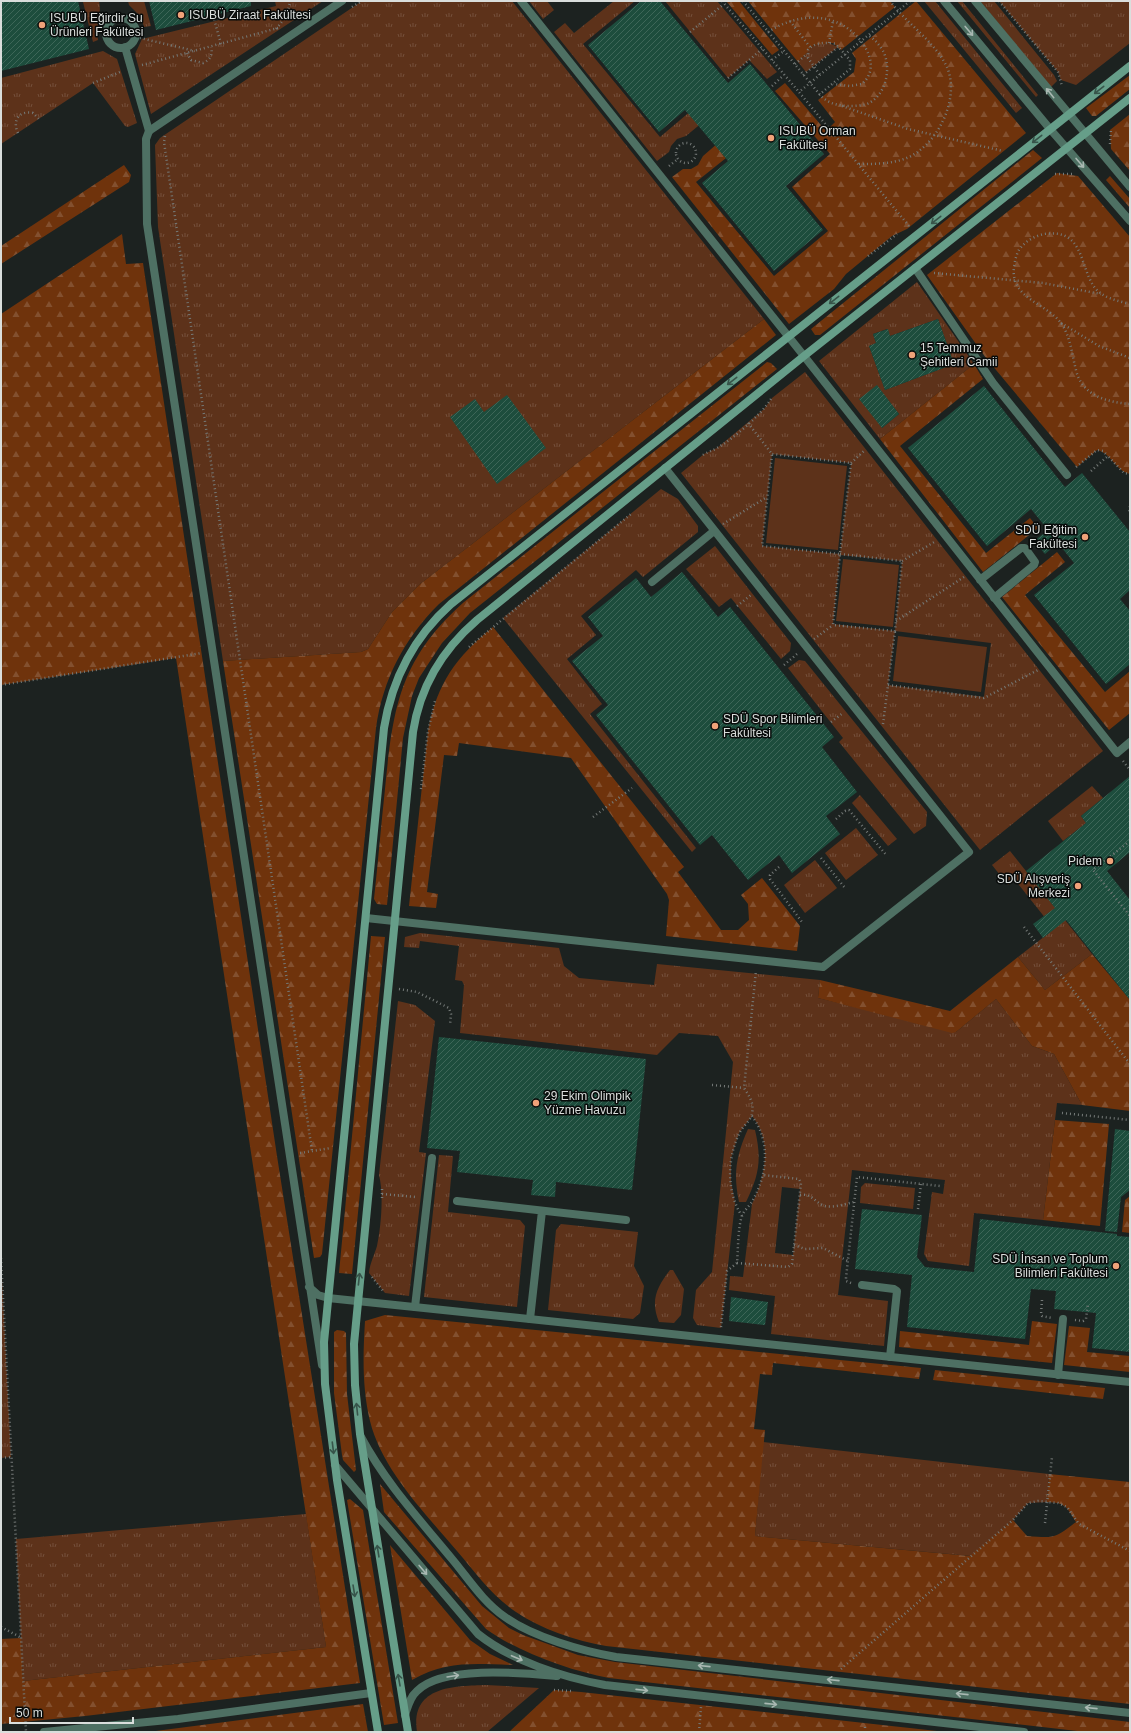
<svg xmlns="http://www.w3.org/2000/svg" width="1131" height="1733" viewBox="0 0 1131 1733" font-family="Arial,sans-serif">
	<defs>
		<pattern id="grass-tufts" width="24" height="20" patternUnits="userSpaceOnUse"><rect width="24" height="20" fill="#5d321a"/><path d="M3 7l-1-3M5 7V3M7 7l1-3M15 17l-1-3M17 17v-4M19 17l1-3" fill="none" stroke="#744f3b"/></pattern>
		<pattern id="forest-firs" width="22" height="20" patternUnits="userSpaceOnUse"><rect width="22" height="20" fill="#6f330c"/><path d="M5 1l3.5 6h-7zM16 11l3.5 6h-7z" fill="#83502f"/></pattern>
		<pattern id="building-hatch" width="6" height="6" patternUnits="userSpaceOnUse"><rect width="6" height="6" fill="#1d4d3d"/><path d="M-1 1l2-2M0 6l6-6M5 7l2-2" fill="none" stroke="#3d6658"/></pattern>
	</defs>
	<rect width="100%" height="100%" fill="#1c2220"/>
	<!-- grass -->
	<path fill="url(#grass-tufts)" fill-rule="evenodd" d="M86 1H99C102 15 96 26 98 40L93 42 83 2Z
		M128 1H144L151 26 144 27 141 17 129 5Z
		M275 1H323L151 114 135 54 142 39 276 6Z
		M362 1H512L764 319 420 584 392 612 368 649 361 652 223 661 158 227 155 145 160 138Z
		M529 1H547L554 10 543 19Z
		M614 1H635L583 44 660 137 699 104 709 117 686 136 677 139 671 146 669 152 657 161 554 32 565 23 574 33Z
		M665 1H717L777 72 767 79 749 60 728 78Z
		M924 1H935L1022 108 1016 113Z
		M957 1H962L1038 95 1036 97Z
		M980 1H994L1054 75 1057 81 1051 87Z
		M999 1H1130V43L1076 85 1061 80 1058 72Z
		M829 43 838 47 806 72 798 62 814 45Z
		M103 51 117 59 137 123 128 127 125 126 93 83 1 144V78Z
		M917 282 974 364 880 439 819 361ZM938 319 954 364 885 390 869 346 876 343 873 334 887 329 890 336ZM877 386 899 414 882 428Z
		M805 372 1103 751 980 850 681 473 704 454 717 448 764 409 772 398ZM772 454 851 463 840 554 762 546ZM840 555 902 561 895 631 833 624ZM895 631 991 643 984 697 888 685Z
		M661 489 678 499 698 526V532L643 577 636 570 581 616 596 635 567 659 602 704 590 714 696 848 692 852 503 618Z
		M715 546 791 643 790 651 781 659 731 598 719 607 686 569Z
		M799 660 805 661 927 812 926 826 914 834 839 742 843 738 788 668Z
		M1092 786 1103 798 1081 816 1086 823 1063 841 1048 821Z
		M860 795 897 839 888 846 852 803Z
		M856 828 878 855 846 880 825 853Z
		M1010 851 1092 954 1045 990 1018 957 1054 929 1015 880 1008 885 992 865Z
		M815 860 837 888 805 913 784 885Z
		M420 933 559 948 564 966 579 978 654 985 657 964 820 980 818 998 956 1032 996 999 1032 1046 1054 1054 1082 1105 1057 1103 1043 1220 974 1213 969 1266 928 1261 924 1254 932 1192 943 1194 945 1180 852 1170 838 1295 888 1301 884 1346 771 1334 775 1296 729 1290 730 1276 743 1277 752 1204C765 1178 773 1141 752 1116L739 1133 731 1158V1181L735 1203 721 1328 697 1325 693 1318 696 1290 712 1272 733 1062 718 1036 679 1033 657 1055 460 1033 464 985 462 981 455 980 459 946 420 941 419 948 404 947 405 937ZM782 1187 800 1189 793 1255 775 1253Z
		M398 1001 415 1005 435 1021 419 1152 426 1153 409 1296 385 1293 369 1273C370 1263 374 1256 377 1246 381 1227 384 1194 379 1175Z
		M748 1129 755 1130C762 1160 759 1175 746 1202H739C733 1173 736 1156 748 1129Z
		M439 1155 453 1156 448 1212 520 1220 525 1226 517 1307 424 1297Z
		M865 1183 915 1188 913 1209 860 1203 861 1187Z
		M561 1224 638 1232 634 1266 644 1286 640 1313 633 1319 548 1310 556 1230Z
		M1 1258 11 1457 1 1458Z
		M670 1270H673L684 1289 681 1315 674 1323 659 1322C650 1300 657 1287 670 1270Z
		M763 1442 1049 1474 1047 1502 1028 1503 1013 1520 971 1556 755 1536Z
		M306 1514 326 1647 23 1681 16 1539Z
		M486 1685 539 1688 487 1732H417C410 1686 454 1686 486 1685Z"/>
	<!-- forest -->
	<path fill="url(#forest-firs)" d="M726 1H739L779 50 772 55Z
		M748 1H890L895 7 841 50 833 43 814 45 798 62Z
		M916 1 1026 133 907 229 892 236 846 274 834 289 789 324 672 177 683 169H691L698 165 703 156 725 137 736 150 696 182 774 276 828 231 792 187 830 154 775 91 785 83 826 131 835 122 818 100 854 72 856 59 852 53Z
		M1130 75V89L1096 116H1092L1086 108Z
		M1130 114V171L1111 149 1110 130Z
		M1033 150 1042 158 820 335H815L811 329Z
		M124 165 131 175 129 182 1 264V246Z
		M1057 173 1078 176 1130 237V474C1116 471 1111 453 1097 450L1077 467 986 358 927 275Z
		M1110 176 1130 199V208L1106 180Z
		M122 234 126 264 143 263 277 1156 360 1683 85 1716 1 1724V1639L21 1638 23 1681 326 1647 176 658 1 685V314Z
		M764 319 776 335 439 604C404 639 383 679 376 728L322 1254 320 1257 314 1258 223 661 361 652 368 649 392 612 420 584Z
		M767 362 771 363 777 369 470 613 442 643 419 678 412 696 403 738 387 905 377 904 374 899C378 862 381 826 385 789 393 707 400 659 464 602Z
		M974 364 983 379 900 446 986 553 1030 518 1038 528 983 572 880 439Z
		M1057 552 1065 562 1025 595 1105 692 1130 671V713L1109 730 1002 597Z
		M493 627 684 867 678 872 721 930H738L749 920 748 904 741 895 762 878 800 926 797 951 666 936 669 900 667 894 571 758 459 743 457 756 444 755 427 892 438 894 436 908 409 906 428 731C437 683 456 657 493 627Z
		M371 936 385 937 352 1274 339 1273Z
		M1092 954 1130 1000V1111L1082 1105 1054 1054 1032 1046 996 999 956 1032 952 1033 818 998 820 980 950 1011 1018 957 1045 990Z
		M1055 1120 1109 1124 1100 1226 1043 1220Z
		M1130 1196V1233L1122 1232 1125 1200Z
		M385 1315 921 1368 919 1379 773 1363 772 1375 760 1374 754 1429 765 1430 755 1536 970 1556 1013 1520 1027 1536C1054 1538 1054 1539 1076 1522 1066 1506 1066 1503 1047 1502L1049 1474 1130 1482V1704L606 1646C576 1641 541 1629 516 1612 492 1596 475 1572 457 1551 425 1513 382 1470 370 1421 362 1388 363 1354 365 1321Z
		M1032 1321 1057 1324 1052 1363 899 1347 900 1331 1029 1345Z
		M1069 1326 1090 1328 1087 1352 1130 1356V1372L1064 1365Z
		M337 1330 344 1331 346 1333 347 1394 356 1470 354 1472 343 1460 342 1455 334 1393V1332Z
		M935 1370 1105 1388 1103 1399 933 1380Z
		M380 1484 482 1606 509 1628 523 1635 578 1655 615 1662 1130 1722V1732H1086L609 1678C570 1671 518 1652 486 1629L384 1512Z
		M350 1499 363 1510 398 1723 384 1725 347 1500Z
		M390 1545 470 1640 490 1654 513 1665C476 1664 447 1660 412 1680Z
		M554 1690 581 1692 946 1732H509Z
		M363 1704 368 1732H148Z"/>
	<!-- pitch -->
	<path fill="#5d321a" d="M775 458 847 466 838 550 766 543Z
		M843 559 899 565 893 627 836 621Z
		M898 636 987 647 981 692 893 681Z"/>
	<!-- building -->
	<path fill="url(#building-hatch)" d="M1 1H78L89 49 1 71Z
		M149 1H251V6L156 30Z
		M641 1H660L728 83 750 64 824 154 786 186 823 230 774 271 702 183 728 161 685 110 659 132 588 45Z
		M938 319 954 364 885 390 869 346 876 343 873 334 888 329 890 336Z
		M877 385 899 414 882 428 859 399Z
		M984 386 1065 487 1082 473 1130 532V590L1120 599 1130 611V664L1106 684 1034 595 1074 563 1058 543 1045 554 1034 541 1048 530 1031 509 987 546 908 448Z
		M507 395 546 448 497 484 450 417 475 399 484 412Z
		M682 572 718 617 730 607 834 737 822 747 857 792 826 816 840 834 792 873 779 855 748 880 712 835 700 845 596 715 608 705 572 661 603 636 588 617 636 578 651 597Z
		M1130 776V852L1107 871 1130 900V1000L1066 920 1043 938 1033 924 1055 908 1026 871 1086 823 1081 816Z
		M439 1037 646 1059 632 1190 556 1182 555 1197 531 1195 533 1180 457 1172 460 1151 427 1148Z
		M1115 1129 1130 1131V1190L1121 1197 1117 1232 1105 1231Z
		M862 1209 922 1215 917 1257 925 1267 974 1272 980 1219 1117 1234V1236L1130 1237V1352L1092 1348 1096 1313 1054 1309 1056 1291 1031 1289 1025 1339 907 1327 912 1275 855 1269Z
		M731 1297 768 1302 765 1325 729 1321Z"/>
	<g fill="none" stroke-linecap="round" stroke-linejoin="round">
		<!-- path -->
		<path stroke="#757a78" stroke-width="2.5" stroke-dasharray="1 3" stroke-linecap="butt" d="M722 1 799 92
			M743 1 821 96C828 103 836 105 846 106 853 106 860 106 867 104 886 96 892 68 883 51 879 44 874 39 868 35
			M999 1 1058 72 1062 86
			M352 7 362 1
			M212 12 221 44
			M790 21 810 47
			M276 29C284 20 288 13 290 1
			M690 32 724 4
			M768 32C788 19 813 13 836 22 858 30 885 64 862 84L850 86 833 84
			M136 37 195 51
			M829 43 833 21
			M187 53 191 60 203 63C210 60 213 55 211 47
			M772 60 784 51
			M795 64 807 54
			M142 65 278 28
			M803 75 838 47
			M728 78 762 49
			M93 83 120 72
			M772 86 784 75
			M819 95 850 69V60L836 44C827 42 814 42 808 50V58L820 75
			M842 106 908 129 1003 151
			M18 133C12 121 19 110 33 113L39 119
			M165 136 164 142 312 1151
			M676 153a10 10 0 1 1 20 0a10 10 0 1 1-20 0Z
			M1110 144 1111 129
			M859 164C874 164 890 164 904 159 937 148 962 97 946 65 932 39 907 24 890 1
			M669 166 678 159
			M1055 174H1074
			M909 226 799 92 910 1
			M868 256 897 234
			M934 273 1043 283 1101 294
			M1130 304C1118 301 1103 298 1095 288 1079 267 1085 228 1044 234 1035 236 1025 241 1019 250 1016 255 1015 261 1014 267 1010 300 1049 303 1063 326 1071 340 1072 355 1076 370 1082 396 1107 402 1130 404
			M1061 323 1099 346 1130 358
			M748 423 772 454 762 546 840 554 851 463 772 454
			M703 455C707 452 712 451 717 448 733 439 761 415 771 399
			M851 463 864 451
			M1076 467 1097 450 1103 451 1108 456
			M1091 471 1108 456 1124 473 1130 474
			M1130 507 1128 509 1130 511
			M723 524 767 497
			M840 554 902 561 895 631 833 625Z
			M902 561 936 541
			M737 606 751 595
			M896 621 964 577
			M814 639 833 625
			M469 647 631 514
			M784 665 797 654
			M1 685 202 653
			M888 685 984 698 1038 670
			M831 722 843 713
			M883 724 895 631
			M1123 761 1130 770
			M421 789 428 731 435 701
			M593 817 632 788
			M836 819 845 811 849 810 887 856
			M1130 841 1093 870 1130 916
			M821 858 845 888
			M779 867 770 875V879L802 922
			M1024 927 1130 1064
			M399 989 417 992 449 1008 451 1014 450 1025
			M712 1085 744 1088
			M1062 1113 1130 1120
			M300 1153 331 1148
			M382 1194 416 1197
			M800 1195C812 1193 815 1203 825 1206 834 1208 845 1204 854 1202
			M382 1198V1187
			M918 1209 921 1184
			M742 1216C726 1192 727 1157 740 1132 743 1126 751 1120 752 1114 754 1103 750 1097 744 1088L756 971
			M794 1245 805 1249 823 1248 848 1261
			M1 1258 26 1732
			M737 1263 788 1267 792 1264 801 1183 799 1179 763 1175
			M372 1277 384 1292
			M851 1283 846 1281V1278L857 1177 940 1186
			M1042 1300 1041 1314 1042 1316 1052 1318
			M1075 1320 1083 1321 1086 1319 1088 1303
			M721 1327 727 1271 737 1263C738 1251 738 1226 742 1216 744 1210 751 1205 754 1198 768 1172 770 1140 752 1116
			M1 1458 11 1457
			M1045 1523 1052 1457
			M1 1627 20 1637
			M841 1669 1013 1520 1028 1503 1038 1501 1058 1503 1067 1507 1079 1524 1130 1551
			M554 1690 571 1691
			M699 1732 701 1707
			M865 1732V1726"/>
		<!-- lane -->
		<path stroke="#4e7063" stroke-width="8" d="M106 33a15 15 0 1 1 30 0a15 15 0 1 1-30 0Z
			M125 47 149 131
			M915 268 993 383 1067 475
			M804 356 1117 753 1130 742
			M980 580 1021 548H1025L1035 562 1034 565 994 598
			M652 582 714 531
			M457 1201 626 1220
			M862 1285 894 1289 897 1291 890 1357
			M415 1307 432 1158
			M530 1319 542 1211
			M1058 1375 1063 1319"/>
		<!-- street -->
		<path stroke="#4e7063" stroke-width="8" d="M521 1 804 356
			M944 1 1050 129 1130 221
			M975 1 1130 187
			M366 918 823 967 969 852 665 468
			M309 1287 318 1295 328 1298 1130 1382
			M322 1365 147 224 146 139 149 131 342 1
			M361 1437C385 1482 419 1519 452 1559 468 1578 483 1602 505 1617 533 1637 582 1651 616 1657L1130 1713
			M335 1465 478 1634C512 1661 562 1677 605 1685L1024 1732
			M405 1715C408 1706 410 1697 417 1691 442 1665 523 1673 557 1676
			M44 1732 178 1719 371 1693"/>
		<!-- secondary -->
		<path stroke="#669e89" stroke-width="8" d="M378 1732 337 1480 325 1384 324 1342 384 728C392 679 414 637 451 604L1130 66
			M408 1732 360 1434 355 1385 354 1344 413 732C420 687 442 650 477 620L804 356 1130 98"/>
	</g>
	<!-- one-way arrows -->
	<defs><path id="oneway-shaft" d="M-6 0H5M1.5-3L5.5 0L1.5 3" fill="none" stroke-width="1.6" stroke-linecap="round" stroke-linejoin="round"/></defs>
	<g stroke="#a9b8b2">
		<use href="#oneway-shaft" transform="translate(969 31) rotate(50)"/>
		<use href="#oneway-shaft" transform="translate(1050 93) rotate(-129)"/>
		<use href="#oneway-shaft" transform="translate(1080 163) rotate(49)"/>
		<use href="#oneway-shaft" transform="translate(423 1570) rotate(50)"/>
		<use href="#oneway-shaft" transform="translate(517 1658) rotate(23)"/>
		<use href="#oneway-shaft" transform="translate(704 1666) rotate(-174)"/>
		<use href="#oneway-shaft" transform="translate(453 1676) rotate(-9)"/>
		<use href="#oneway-shaft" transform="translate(833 1680) rotate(-174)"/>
		<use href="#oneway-shaft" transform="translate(642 1690) rotate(6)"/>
		<use href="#oneway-shaft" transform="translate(962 1694) rotate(-174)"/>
		<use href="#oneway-shaft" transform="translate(771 1704) rotate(6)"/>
		<use href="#oneway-shaft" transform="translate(1091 1708) rotate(-174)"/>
	</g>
	<g stroke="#37544a">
		<use href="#oneway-shaft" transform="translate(1099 90) rotate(142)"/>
		<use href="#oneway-shaft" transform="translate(1037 139) rotate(142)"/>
		<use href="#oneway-shaft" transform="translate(936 220) rotate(142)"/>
		<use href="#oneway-shaft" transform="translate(834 300) rotate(142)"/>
		<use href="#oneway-shaft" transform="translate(732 381) rotate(142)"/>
		<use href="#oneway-shaft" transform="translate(359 1279) rotate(-84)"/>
		<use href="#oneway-shaft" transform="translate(357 1409) rotate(-96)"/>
		<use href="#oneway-shaft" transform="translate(333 1448) rotate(83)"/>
		<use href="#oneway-shaft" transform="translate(378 1551) rotate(-99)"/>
		<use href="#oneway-shaft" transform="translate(354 1591) rotate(81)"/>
		<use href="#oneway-shaft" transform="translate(399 1680) rotate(-100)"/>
	</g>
	<!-- markers -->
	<g fill="#f0a279" stroke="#080b0a" stroke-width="1.5">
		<circle cx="181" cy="15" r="4"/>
		<circle cx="42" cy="25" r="4"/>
		<circle cx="771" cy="138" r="4"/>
		<circle cx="912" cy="355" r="4"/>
		<circle cx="1085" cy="537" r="4"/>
		<circle cx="715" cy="726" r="4"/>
		<circle cx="1110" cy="861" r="4"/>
		<circle cx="1078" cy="886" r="4"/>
		<circle cx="536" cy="1103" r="4"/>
		<circle cx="1116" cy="1266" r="4"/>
	</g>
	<g text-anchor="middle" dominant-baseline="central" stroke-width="3" stroke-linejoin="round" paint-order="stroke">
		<!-- poi labels -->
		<g font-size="12" fill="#dadedc" stroke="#080b0a" text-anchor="start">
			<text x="189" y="15">ISUBÜ Ziraat Fakültesi</text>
			<text x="50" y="18">ISUBÜ Eğirdir Su<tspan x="50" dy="14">Ürünleri Fakültesi</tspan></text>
			<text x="779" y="131">ISUBÜ Orman<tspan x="779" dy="14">Fakültesi</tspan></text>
			<text x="920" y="348">15 Temmuz<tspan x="920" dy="14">Şehitleri Camii</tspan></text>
			<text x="1077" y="530" text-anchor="end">SDÜ Eğitim<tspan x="1077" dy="14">Fakültesi</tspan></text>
			<text x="723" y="719">SDÜ Spor Bilimleri<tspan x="723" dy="14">Fakültesi</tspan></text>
			<text x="1102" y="861" text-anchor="end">Pidem</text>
			<text x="1070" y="879" text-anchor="end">SDÜ Alışveriş<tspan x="1070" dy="14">Merkezi</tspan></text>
			<text x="544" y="1096">29 Ekim Olimpik<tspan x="544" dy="14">Yüzme Havuzu</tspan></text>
			<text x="1108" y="1259" text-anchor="end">SDÜ İnsan ve Toplum<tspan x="1108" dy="14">Bilimleri Fakültesi</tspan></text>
		</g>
	</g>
	<!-- border -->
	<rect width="1131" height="1733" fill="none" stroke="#dadedc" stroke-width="4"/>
	<!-- scale -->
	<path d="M10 1717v6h123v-6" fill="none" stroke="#dadedc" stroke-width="2"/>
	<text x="16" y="1717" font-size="12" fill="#dadedc" stroke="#080b0a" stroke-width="3" paint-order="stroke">50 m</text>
</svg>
